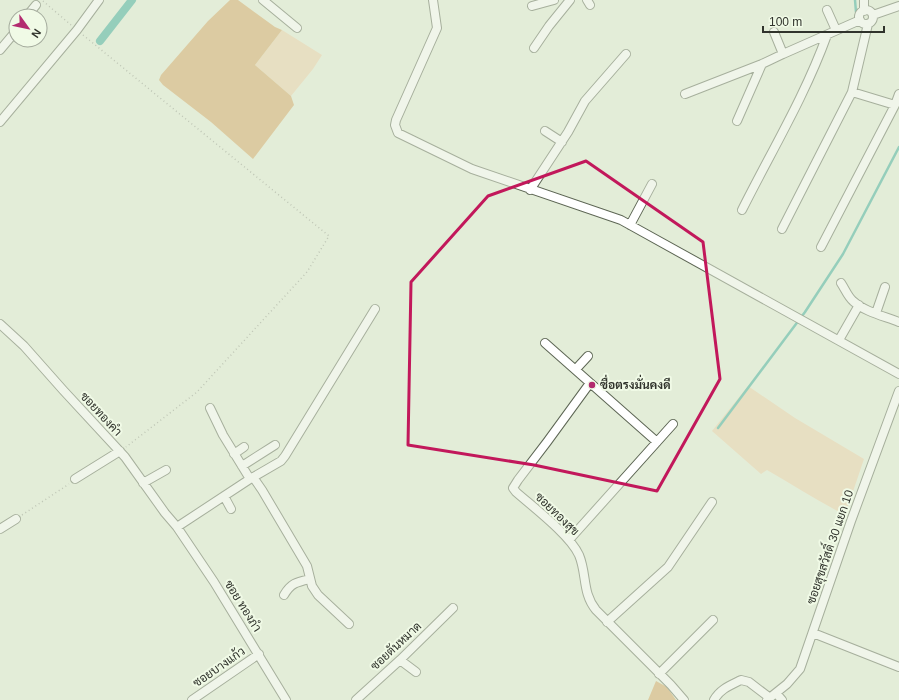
<svg xmlns="http://www.w3.org/2000/svg" width="899" height="700" viewBox="0 0 899 700" font-family="Helvetica,Sarabun,sans-serif">
	<rect width="100%" height="100%" fill="#e3edd8"/>
	<!-- green -->
	<path fill="#eccea6" d="M282 30 322 55 313 69 291 96 255 65Z
		M748 386 795 418 864 459 845 515C818 501 793 485 767 470L761 474 712 431Z"/>
	<!-- forest -->
	<path fill="#d3a35f" d="M230 0H238L275 27 282 30 255 65 291 96 294 105 253 159 211 122 163 85 159 80 161 75 208 21Z
		M656 681 667 687 676 700H648Z"/>
	<g fill="none" stroke-linecap="round" stroke-linejoin="round">
		<!-- stream -->
		<path stroke="#37a998" stroke-width="2.5" d="M855 0 856 12
			M718 428 805 312 843 254 899 147"/>
		<!-- canal -->
		<path stroke="#37a998" stroke-width="8" d="M100 41 132 0"/>
		<!-- minor casing -->
		<g stroke="#5d6654" stroke-width="10">
			<path id="minor" d="M263 0 297 28
				M433 0 437 28 396 120 395 125 398 133 472 169 621 220 899 374
				M587 0 590 5
				M532 6 554 0
				M827 10 836 30
				M859 17a7 7 0 1 1 14 0a7 7 0 1 1-14 0Z
				M864 11V0
				M873 15 899 6
				M27 16 36 5
				M774 32 783 54
				M534 48 549 26 570 0
				M0 50 16 31
				M852 92 895 105
				M685 94 762 64 783 54 860 20
				M737 121 762 64
				M0 122 77 30 99 0
				M545 131 562 142
				M530 190 568 132 585 101 626 54
				M742 210C771 152 805 96 827 35
				M630 225 652 184
				M782 229 852 92 868 24
				M821 247 895 105 899 94
				M841 283C845 289 848 297 853 301 865 312 884 316 899 322
				M876 313 885 287
				M0 324 24 346 63 390 125 457 165 513 177 527 214 582 286 700
				M839 340 859 305
				M545 343 657 442
				M576 369 588 356
				M590 383 547 442 518 480 513 488 516 492C533 507 570 535 579 555 587 574 582 593 596 610L671 685 684 700
				M210 408 223 435 250 479
				M234 454 244 447
				M242 466 275 445
				M253 477 262 490 307 566 312 586 318 595 349 624
				M75 479 120 451
				M143 483 166 470
				M224 496 231 509
				M177 527 250 479 281 461 285 456 375 309
				M0 529 16 519
				M569 540 673 424
				M284 595C291 583 297 582 310 579
				M607 622 668 567 712 502
				M813 633 899 667
				M400 660 416 672
				M659 674 713 620
				M776 693 782 700
				M192 700 259 654
				M356 700 400 660 453 608
				M714 700C720 689 731 685 741 680L749 682 770 698
				M767 700 787 684 800 669 851 521 899 391"/>
		</g>
		<!-- path -->
		<path stroke="#949a8c" stroke-width="1.5" stroke-dasharray="1 3" stroke-linecap="butt" d="M43 1 71 25
			M83 35 329 236 307 272 197 392 126 447
			M22 515 69 484"/>
		<!-- minor -->
		<use href="#minor" stroke="#fff" stroke-width="8"/>
	</g>
	<!-- marked area -->
	<path d="M0 0H899V700H0ZM586 161 703 242 720 379 657 491 534 465 408 445 411 282 488 196Z" fill="#e3edd8" fill-opacity=".55" fill-rule="evenodd"/>
	<path fill="none" stroke="#c2185b" stroke-width="3" stroke-linejoin="round" d="M586 161 703 242 720 379 657 491 534 465 408 445 411 282 488 196Z"/>
	<!-- markers -->
	<circle fill="#b32c70" stroke="#f0fae6" stroke-width="1.5" cx="592" cy="385" r="4"/>
	<g text-anchor="middle" dominant-baseline="central" stroke-width="4" stroke-linejoin="round" paint-order="stroke">
		<!-- poi labels -->
		<g font-size="12" font-weight="bold" fill="#30332c" stroke="#f0fae6" text-anchor="start">
			<text x="600" y="385">ซื่อตรงมั่นคงดี</text>
		</g>
		<!-- street labels -->
		<g font-size="12" fill="#30332c" stroke="#f0fae6">
			<text transform="translate(101 414) rotate(47)">ซอยทองคำ</text>
			<text transform="translate(557 514) rotate(44)">ซอยทองสุข</text>
			<text transform="translate(830 547) rotate(-71)">ซอยสุขสวัสดิ์ 30 แยก 10</text>
			<text transform="translate(243 606) rotate(58)">ซอย ทองภํา</text>
			<text transform="translate(396 646) rotate(-43)">ซอยตันหมาด</text>
			<text transform="translate(219 667) rotate(-35)">ซอยบางแก้ว</text>
		</g>
	</g>
	<!-- north arrow -->
	<g transform="translate(28 28) rotate(123)"><circle r="19" fill="#f0fae6" stroke="#a3aa9c"/>
	<path d="M0-3L7 15L0 10L-7 15Z" fill="#b32c70"/>
	<text y="-6" font-size="11" font-weight="bold" text-anchor="middle" fill="#30332c">N</text>
	</g>
	<!-- scale -->
	<path d="M763 26v6h121v-6" fill="none" stroke="#30332c" stroke-width="2"/>
	<text x="769" y="26" font-size="12" fill="#30332c" stroke="#f0fae6" stroke-width="3" paint-order="stroke">100 m</text>
</svg>
